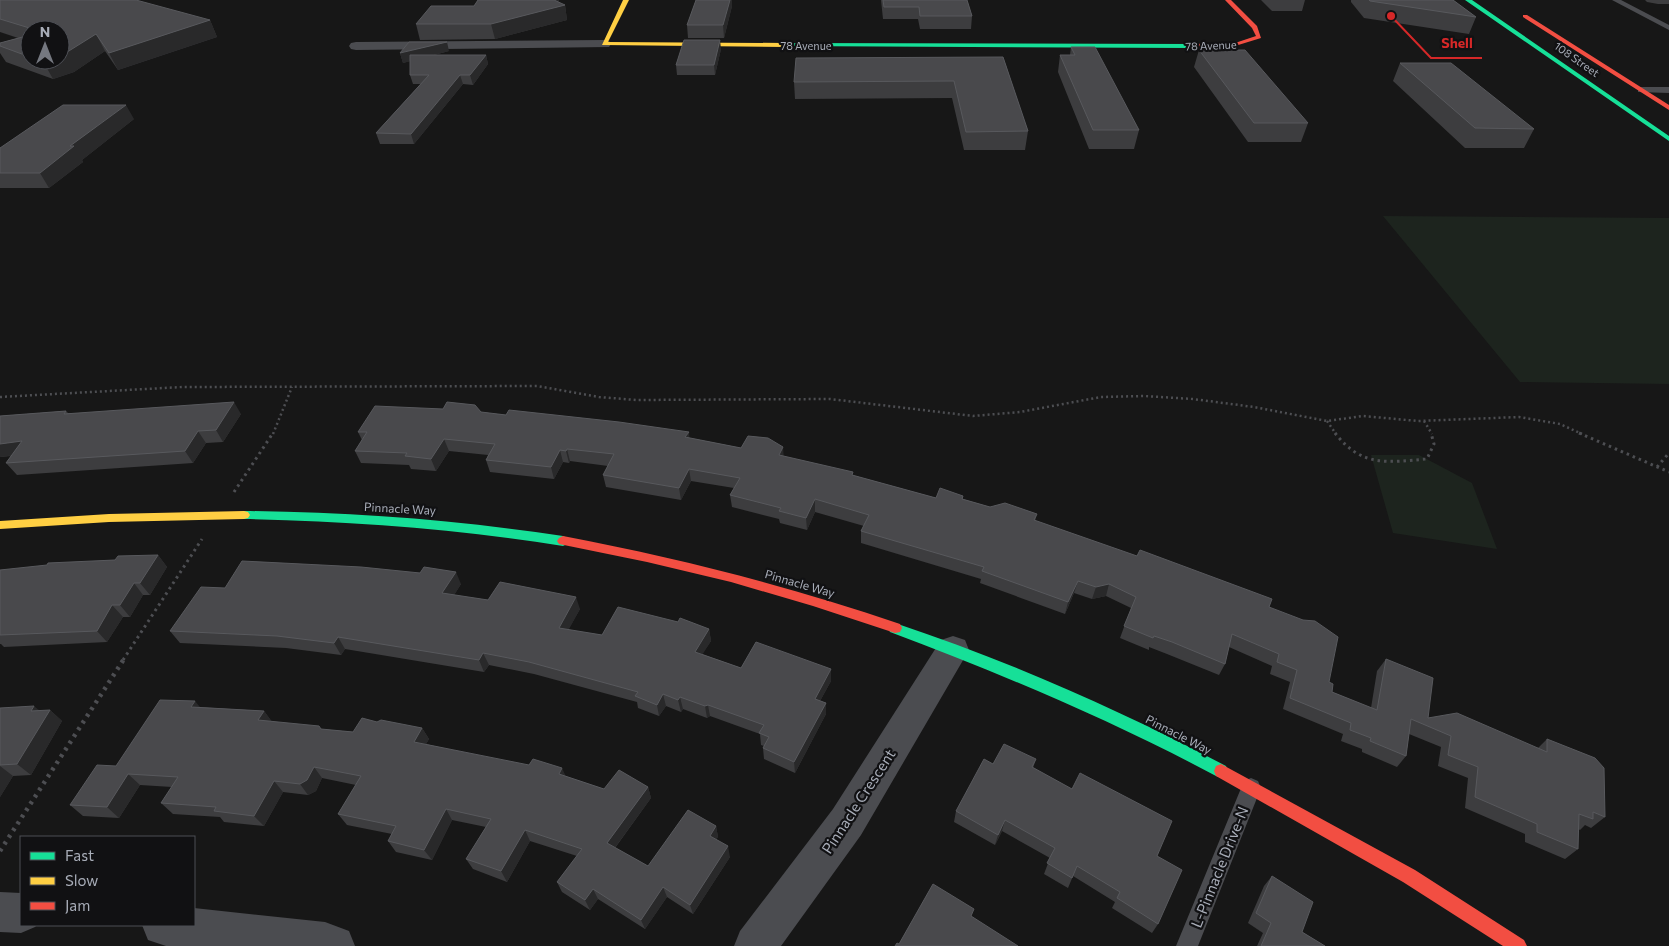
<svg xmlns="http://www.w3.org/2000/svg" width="1669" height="946" viewBox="0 0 1669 946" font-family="Commissioner,sans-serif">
	<rect width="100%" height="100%" fill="#171717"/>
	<!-- green -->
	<path fill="#1d241e" d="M1383 216 1669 218V384L1520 382Z
		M1371 455H1419L1472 483 1497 549 1393 533Z"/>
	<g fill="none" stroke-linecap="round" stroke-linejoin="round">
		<!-- path-far2 -->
		<path stroke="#4d4e52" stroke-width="2.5" stroke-dasharray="2 3" stroke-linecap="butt" d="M0 397 182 387 537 386 599 397 636 400 830 399 973 416 1020 412 1101 397 1144 396 1193 399 1254 407 1327 421 1363 416 1418 421 1519 417 1560 424 1582 434
			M1327 421 1336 434
			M1424 421 1432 434
			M273 434 292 387"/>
		<!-- path-far1 -->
		<path stroke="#4d4e52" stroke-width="3" stroke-dasharray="2.5 4" stroke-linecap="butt" d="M1335 433C1362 468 1388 462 1427 459L1434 444 1431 433
			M1579 433 1669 472
			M1657 467 1669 453
			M234 492 273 433
			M123 660 202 539"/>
		<!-- path -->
		<path stroke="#4d4e52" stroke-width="4.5" stroke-dasharray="3 5" stroke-linecap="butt" d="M0 851 124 659"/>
		<!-- lane -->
		<path fill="#4b4c50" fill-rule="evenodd" d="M1612 0H1621L1669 25V30Z
			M1641 87H1669V93L1638 92V88Z
			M1251 778 1258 781 1261 788 1198 946H1176L1244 781Z"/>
		<!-- street -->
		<path fill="#4b4c50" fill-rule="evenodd" d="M604 40 609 41 611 44 609 47 356 50 351 49 349 46 351 43 356 42Z
			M953 636 965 640 969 650 861 835 781 946H734L740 931 833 809 941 640Z
			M0 892 21 893V925H37L35 927 21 933 0 932Z
			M194 908 325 922 349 931 355 946H166L148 940 142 925H194Z"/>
		<!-- fast -->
		<path fill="#16e098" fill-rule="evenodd" d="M1465 0H1472L1669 136V141Z
			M785 43 1192 44 1195 46 1192 48 783 46V44Z
			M244 511C351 512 457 520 563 536L567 538 569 541 567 544 563 546C457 529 351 521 244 519L240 518 238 515 240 512Z
			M895 623C1009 661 1120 710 1226 766L1228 771 1226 776 1221 778 1216 776C1111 720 1002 674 890 632L888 628 890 624Z"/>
		<!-- slow -->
		<path fill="#ffcf43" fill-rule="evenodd" d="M623 0H629L608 42 785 43 788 45 785 47 602 45Z
			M244 511 248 512 250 515 248 518 244 519 109 522 0 529V521L109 514Z"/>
		<!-- jam -->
		<path fill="#f24e42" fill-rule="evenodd" d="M1225 0H1231L1257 26 1261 38 1235 46 1190 47 1189 46 1192 44 1235 43 1256 36 1252 28Z
			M1523 15H1527L1669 105V110L1523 17Z
			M563 536C678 558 789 586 900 624L902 628 900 632 895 633 813 606 731 582 647 562 559 544 557 541 559 538Z
			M1221 764 1415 870 1524 940 1527 946H1503L1403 882 1216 776 1214 771 1216 766Z"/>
	</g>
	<!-- wall -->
	<path fill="#3d3d3f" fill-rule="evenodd" d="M0 0 210 20 217 37 118 70 105 51 74 72 53 79 6 62 0 53V43L18 38 0 32ZM30 30H60V60H30Z
		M478 0H559L558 2 565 5 567 20 495 39 420 40 416 24 474 6Z
		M696 0H732V6L724 38H688L687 25Z
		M881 0H967L972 16 971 29H920L918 19H883Z
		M1261 0H1305L1302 11H1272Z
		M1351 0H1453L1476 17 1469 34 1364 18 1351 2Z
		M1645 0H1669V4H1658L1647 2Z
		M1071 47 1139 130 1134 149H1089L1058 72 1060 55H1070Z
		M721 49 715 75H677L676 65Z
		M1199 50 1308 123 1301 142H1248L1194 67Z
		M449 51 434 55H486L488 64 473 85 463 84 414 144H380L376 133 421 84H413L410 75V61L403 63 400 53Z
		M1003 57 1028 131 1025 150H964L952 98 795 99 794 82Z
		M1400 63 1534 129 1524 148H1465L1393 81Z
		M134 119 82 160 83 162 49 188H0V148Z
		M66 411 68 413 241 414 223 442 206 443 193 463 17 475 6 463 11 456 0 457V416Z
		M481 412 690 438 783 456 936 498 963 496V499L990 507 1037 514 1035 521 1269 607 1329 682 1332 692 1371 708 1377 671 1386 659 1428 718 1538 748 1547 739 1605 817 1591 828 1585 825 1580 830 1578 829V849L1565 859 1525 842V834L1465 808 1468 778 1438 766 1441 747 1409 734 1406 756 1397 767 1362 752V749L1341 741 1343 734 1283 709 1290 682 1270 674 1272 666 1229 647 1225 664 1219 675 1167 654 1149 647V650L1120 638 1131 608 1106 596 1092 599 1074 593 1065 614 980 583 981 579 861 543V531L864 526 815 512 807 530 780 523 779 519 732 507 730 495 734 488 691 481 681 500 606 487 603 475 608 466 570 461 569 463 563 462 554 479 490 472 486 460 488 455 449 451 436 471 411 469 409 465 361 463 355 451 362 440 358 432Z
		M158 555 167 567 150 595H143L130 617H123L107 642 4 647 1 644H0V570L115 560Z
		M461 584 454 595 488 600 580 609 568 630 602 635 678 622 709 629 711 641 702 654 741 668 831 681 820 701 826 703V714L795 773 764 759 763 748 764 746 761 745 760 734 710 716 707 718 683 709 681 712 666 706 659 716 638 708 637 702 534 674 489 665 484 672 345 649 341 655 286 648 180 643 170 631 225 588Z
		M199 707 264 711 272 722 321 729 353 732 377 722 422 728 429 739 426 744 565 776 604 789 648 787 651 798 615 848 648 866 716 826 718 837 716 839 730 857 693 914 667 897 645 929 598 899 590 910 562 892 557 882 577 856 530 841 507 882 473 869 466 859 486 827 452 820 432 860 396 852 388 841 392 834 347 825 338 814 356 785 322 778 316 791 308 795 283 792 264 826 224 822 220 817 173 814 161 803 172 787 140 785 119 818 83 816 70 805 116 766Z
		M0 708 40 710H50L62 721 31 775 13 776 0 797Z
		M1036 759 1033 768 1157 856 1158 924 1152 933 1112 908 1115 902 1073 876 1068 888 1044 874 1050 858 1002 831 995 845 954 822 956 811 993 764Z
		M1272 876 1302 932 1325 946H1257L1263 933 1248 923 1264 886Z"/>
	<!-- shaded-wall -->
	<path fill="#29292a" d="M550 0H559L555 8 565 5 567 20 495 39 491 24Z
		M730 0H732V6L724 38 723 25Z
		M210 20 217 37 118 70 109 53Z
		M96 34 105 51 74 72 53 79 43 61 45 60H60V55Z
		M720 40 721 49 715 75 714 65Z
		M447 42 449 51 403 63 400 53Z
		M486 55 488 64 473 85 470 75Z
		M460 75 463 84 414 144 411 134Z
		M126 105 134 119 82 160 83 162 49 188 40 173 70 146Z
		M234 402 241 414 223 442 216 430Z
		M198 431 206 443 193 463 185 451Z
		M689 432 690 444 685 437Z
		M444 439 449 451 436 471 431 459Z
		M22 441 32 453 0 457V444Z
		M783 447 784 459 779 455Z
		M567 449 570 461 569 463 566 451Z
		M560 450 563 462 554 479 551 467Z
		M689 469 691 481 681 500 679 488Z
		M815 499V512L807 530 806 518Z
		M158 555 167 567 150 595 140 583Z
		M456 572 461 584 448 605 442 593Z
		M1078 581 1074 593 1065 614 1068 602Z
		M134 583 143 595 130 617 120 605Z
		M1109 584 1106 596 1092 599 1096 587Z
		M576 597 580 609 563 640 559 628Z
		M112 605 123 617 107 642 97 631Z
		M709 629 711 641 697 663 695 652Z
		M338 637 345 649 341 655 334 643Z
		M483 653 489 665 484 672 479 660Z
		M831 669V681L815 710V699Z
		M663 694 666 706 659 716 657 705Z
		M680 697 683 709 681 712 678 700Z
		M195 701 205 713 191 707Z
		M826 703V714L795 773 794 762Z
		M708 705 710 716 707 718 705 706Z
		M34 706 46 716 50 710 62 721 31 775 17 764 31 711Z
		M264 711 273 723 258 720Z
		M422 728 429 739 421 753 414 742Z
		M0 766 13 776 0 797Z
		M314 767 322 778 316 791 308 795 300 784Z
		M562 768 567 779 559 774Z
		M128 774 140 785 119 818 107 807Z
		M274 781 283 792 264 826 254 816Z
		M648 787 651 798 611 853 607 843Z
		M446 809 452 820 432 860 424 850Z
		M1005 820 1002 831 995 845 998 835Z
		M716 826 718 837 712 846 710 836Z
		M525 830 530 841 507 882 501 871Z
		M728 846 730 857 693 914 690 905Z
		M663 887 667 897 645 929 641 920Z
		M593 889 598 899 590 910 585 900Z"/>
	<!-- building -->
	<path fill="#49494c" stroke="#58595d" d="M0 0H136L210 20 109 53 96 34 64 54 60 55V30H36L0 19Z
		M478 0H554L565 5 491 24H416L431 6H474Z
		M696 0H730L723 25H687Z
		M883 0H967L972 16H920L919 7H884Z
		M1369 0H1453L1476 17 1370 1Z
		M30 35V57L0 46V43Z
		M684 40H720L714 65H676Z
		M409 42H447L400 53Z
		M1071 47H1095L1139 130H1093L1060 55H1075Z
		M1199 50H1245L1308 123H1254Z
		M410 55H486L470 75H460L411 134 376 133 429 75H410Z
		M1003 57 1028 131 966 132 954 81 794 82 796 58Z
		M1400 63H1451L1534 129 1475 128Z
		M63 105H126L70 146H74L40 173H0V148Z
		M234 402 216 430 198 431 185 451 6 463 22 441 0 444V416L66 411 64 414Z
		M447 402 475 405 481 412 506 415 509 410 619 422 689 432 685 437 741 448 748 436 768 438 783 447 779 455 853 472 852 475 936 498 940 488 963 496 962 499 990 507 1005 503 1037 514 1034 520 1137 556 1140 550 1272 599 1269 607 1303 620 1315 621 1338 637 1329 682 1333 684 1332 692 1377 710 1386 659 1433 678 1428 718 1457 713 1547 752V739L1595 758 1604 768 1605 817 1593 812V819L1579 814 1578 849 1537 832V824L1475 797 1478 767 1448 755 1451 736 1411 719 1406 756 1370 741 1371 738 1350 730 1351 723 1290 698 1297 670 1277 662 1279 654 1232 634 1225 664 1172 642 1154 636 1153 638 1124 626 1136 597 1109 584 1096 587 1078 581 1068 602 982 571 984 567 861 531 869 515 815 499 806 518 779 511 781 508 730 495 740 478 689 469 679 488 603 475 614 454 567 449 566 451 560 450 551 467 486 460 495 444 444 439 431 459 405 456 407 453 355 451 367 432H358L375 406 443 409Z
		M158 555 140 583H134L120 605H112L97 631 0 635V570L47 565 48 563 115 560 118 556Z
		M242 561 361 567 420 573 424 567 456 572 442 593 488 600 500 582 576 597 559 628 602 635 618 607 678 622 680 618 709 629 695 652 741 668 756 642 831 669 815 699 826 703 794 762 763 748 769 737 759 733 764 725 708 705 705 706 680 697 678 700 663 694 657 705 635 696 638 692 529 662 483 653 479 660 338 637 334 643 277 636 170 631 201 587 225 588Z
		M160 700 195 701 191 707 264 711 258 720 319 726 321 729 353 732 362 718 377 722 381 720 422 728 414 742 529 765 533 759 562 768 559 774 604 789 619 770 648 787 607 843 648 866 688 810 716 826 710 836 728 846 690 905 663 887 641 920 593 889 585 900 557 882 582 849 525 830 501 871 466 859 491 819 446 809 424 850 388 841 396 826 338 814 361 776 314 767 307 780 300 784 274 781 254 816 214 811 216 807 161 803 178 777 128 774 107 807 70 805 97 765 116 766Z
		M34 706 31 711 50 710 17 764 0 765V708Z
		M1004 744 1036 759 1032 767 1072 789 1080 773 1172 821 1157 856 1182 870 1158 924 1117 898 1120 892 1077 866 1072 878 1047 863 1055 848 1005 820 998 835 956 811 984 759 993 764Z
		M1272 876 1313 902 1302 932 1325 946H1261L1271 923 1256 913Z
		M933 884 974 909 971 916 1018 946H895L897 943 899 944Z"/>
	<g text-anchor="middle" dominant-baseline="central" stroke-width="4.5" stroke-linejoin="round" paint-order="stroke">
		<!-- far-street labels -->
		<g font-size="11" fill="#a8adb8" stroke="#111113">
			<text x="806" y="45">78 Avenue</text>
			<text transform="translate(1211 45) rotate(-2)">78 Avenue</text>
			<text transform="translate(1577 59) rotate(35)">108 Street</text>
		</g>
		<!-- street labels -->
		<g font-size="12" fill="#a8adb8" stroke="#111113">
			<text transform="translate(400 508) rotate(3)">Pinnacle Way</text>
			<text transform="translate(800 583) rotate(16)">Pinnacle Way</text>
			<text transform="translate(1179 734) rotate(27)">Pinnacle Way</text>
		</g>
		<!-- near-street labels -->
		<g font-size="15" fill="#a8adb8" stroke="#111113">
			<text transform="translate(858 801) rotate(-57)">Pinnacle Crescent</text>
			<text transform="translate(1219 867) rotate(-68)">L-Pinnacle Drive-N</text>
		</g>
	</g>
	<!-- callouts -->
	<path fill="none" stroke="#d62828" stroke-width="2" d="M1391 16L1431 58H1482"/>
	<circle fill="#d62828" stroke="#111113" stroke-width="2" cx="1391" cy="16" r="5"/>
	<g font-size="14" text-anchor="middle" font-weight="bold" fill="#d62828" stroke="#111113" stroke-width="4.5" stroke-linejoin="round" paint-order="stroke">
		<text x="1457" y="48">Shell</text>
	</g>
	<!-- legend -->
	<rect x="20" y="836" width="175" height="90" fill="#111113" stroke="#4d4f55"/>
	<rect x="30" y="852" width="25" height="8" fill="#16e098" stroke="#4d4f55"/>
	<text x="65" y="861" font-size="15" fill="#a8adb8">Fast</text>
	<rect x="30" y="877" width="25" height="8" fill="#ffcf43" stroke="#4d4f55"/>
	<text x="65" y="886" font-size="15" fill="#a8adb8">Slow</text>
	<rect x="30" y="902" width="25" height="8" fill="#f24e42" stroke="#4d4f55"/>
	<text x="65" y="911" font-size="15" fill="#a8adb8">Jam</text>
	<!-- north arrow -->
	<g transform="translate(45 45)"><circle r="24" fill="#111113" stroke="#4d4f55"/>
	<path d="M0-4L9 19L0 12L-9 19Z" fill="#757880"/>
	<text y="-8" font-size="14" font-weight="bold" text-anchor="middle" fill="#a8adb8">N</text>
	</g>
</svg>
